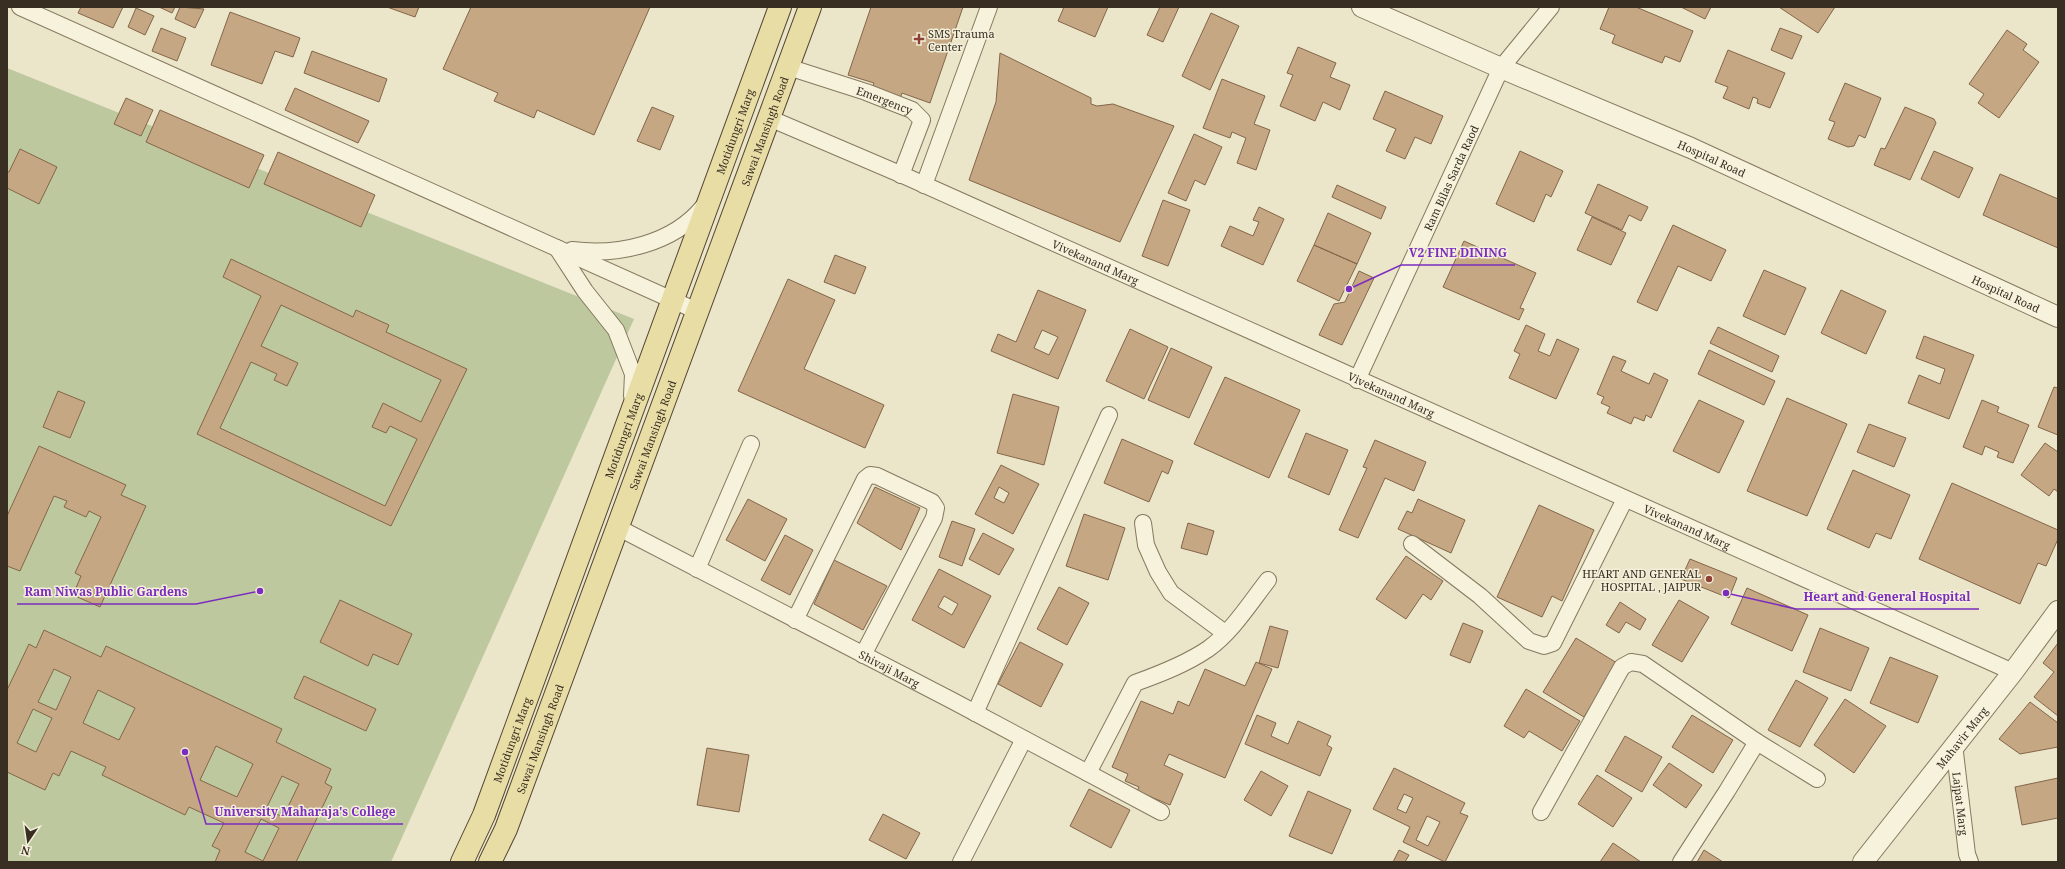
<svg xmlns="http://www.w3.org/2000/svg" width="2065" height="869" viewBox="0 0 2065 869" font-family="'Noto Serif',serif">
	<rect width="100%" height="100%" fill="#ebe5ca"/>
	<!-- green -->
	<path fill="#bec89e" d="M7 68 634 319 391 862H7Z"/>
	<!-- building -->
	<path fill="#c5a783" stroke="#836648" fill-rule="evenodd" d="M81 7H123L113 28 78 13Z
		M159 7H175L172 13Z
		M180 7 204 9 195 28 175 19Z
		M387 7H419L415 17Z
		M471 7H650L594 135 537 110 534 118 494 101 498 93 443 69Z
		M871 7H963L930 103 902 93 896 110 868 100 874 83 848 75Z
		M1064 7H1108L1095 37 1058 21Z
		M1160 7H1179L1163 42 1147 35Z
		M1609 7H1636L1693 31 1680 62 1665 56 1662 63 1612 43 1615 35 1600 29Z
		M1681 7H1711L1705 19Z
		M1779 7H1835L1818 33Z
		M136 8 154 16 145 35 128 27Z
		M230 12 300 38 293 57 275 51 262 84 211 65Z
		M1211 13 1239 26 1210 90 1182 76Z
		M161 28 186 38 177 61 152 51Z
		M1780 28 1802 36 1792 59 1771 50Z
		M2007 30 2027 44 2023 50 2039 62 1999 118 1978 103 1984 94 1969 84Z
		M1298 47 1336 63 1330 77 1350 85 1340 110 1323 102 1315 121 1280 106 1293 75 1287 73Z
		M1728 50 1785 73 1770 108 1757 103 1758 99 1753 97 1749 109 1723 98 1728 87 1715 82Z
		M312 51 387 79 379 102 304 73Z
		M1000 53 1091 98V104L1097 106 1113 104 1174 126 1120 242 969 180 996 102Z
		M1222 79 1265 96 1254 124 1270 130 1256 170 1237 163 1246 138 1232 132 1230 138 1203 128Z
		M1845 83 1881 98 1865 138 1859 135 1854 146 1848 147 1828 139 1835 122 1829 120Z
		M295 88 369 121 358 143 285 110Z
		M1385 91 1443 116 1431 144 1415 137 1405 159 1386 151 1396 129 1373 119Z
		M126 98 153 110 141 136 114 124Z
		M652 107 674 116 660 150 637 141Z
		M1905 107 1934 119 1936 123 1910 180 1874 165 1881 148 1885 149Z
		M160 110 264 155 249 188 146 142Z
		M1194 134 1222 147 1205 185 1195 180 1186 201 1168 193Z
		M20 149 57 167 39 204 7 188V172H9Z
		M1520 151 1563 171 1551 197 1546 194 1534 222 1496 204Z
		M1934 151 1973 168 1959 198 1921 179Z
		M278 152 375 195 361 227 264 184Z
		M2000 174 2058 199V248L1983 215Z
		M1598 184 1648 207 1641 221 1629 215 1622 230 1585 213Z
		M1337 185 1386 207 1381 219 1332 197Z
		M1163 200 1190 210 1168 266 1142 256Z
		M1259 207 1284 219 1263 265 1221 246 1230 226 1253 236 1259 222 1253 220Z
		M1328 213 1371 233 1357 264 1314 245Z
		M1592 217 1626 233 1611 265 1577 250Z
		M1673 225 1726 250 1711 281 1678 266 1657 311 1637 302Z
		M1464 241 1536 273 1520 308 1524 309 1519 320 1443 287Z
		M1314 245 1357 264 1339 301 1297 281Z
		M835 255 866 267 855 294 824 282Z
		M231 259 353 317 356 310 389 325 386 332 467 369 391 526 197 434 261 296 223 277ZM281 305 441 380 421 422 383 403 372 427 386 433 390 426 417 439 385 506 220 428 251 362 277 374 274 380 287 386 298 363 261 346Z
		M1764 270 1806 288 1785 335 1743 316Z
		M1359 271 1374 278 1342 345 1319 335 1334 304 1345 302Z
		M788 279 835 300 804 369 884 405 865 448 738 391Z
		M1038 290 1086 310 1058 379 991 351 998 334 1016 342ZM1042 330 1058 337 1049 355 1034 348Z
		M1841 290 1886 311 1866 354 1821 333Z
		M1526 325 1545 334 1538 351 1550 356 1557 339 1579 349 1556 399 1509 378 1520 354 1514 351Z
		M1718 327 1779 356 1772 372 1710 343Z
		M1130 329 1168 347 1144 399 1106 381Z
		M1924 336 1974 355 1949 419 1908 403 1919 375 1940 384 1945 369 1916 358Z
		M1171 348 1212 367 1189 418 1148 400Z
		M1709 350 1775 381 1764 405 1698 374Z
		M1613 356 1626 361 1621 371 1649 384 1654 373 1668 380 1651 418 1646 415 1644 421 1634 417 1631 424 1607 413 1610 407 1601 403 1604 397 1597 394Z
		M1225 377 1300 410 1269 478 1194 444Z
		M2054 387 2058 388V435L2038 427Z
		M58 391 85 402 70 438 43 427Z
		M1013 394 1059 407 1044 465 997 453Z
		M1787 398 1847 424 1807 516 1747 491Z
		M1699 400 1744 421 1719 473 1673 451Z
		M1982 400 1999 407 1997 412 2029 425 2013 463 1997 457 1999 452 1985 446 1982 455 1963 447Z
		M1869 424 1906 438 1894 467 1857 452Z
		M1306 433 1348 450 1329 495 1288 477Z
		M1122 439 1173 461 1168 474 1162 471 1149 502 1104 483Z
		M1375 440 1426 462 1414 491 1385 478 1358 538 1339 530 1367 468 1363 467Z
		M2045 443 2058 452V492L2054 489 2049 496 2021 475Z
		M39 446 126 485 121 495 146 506 100 607 73 595 81 576 75 573 101 517 89 511 86 517 64 507 67 501 54 496 20 571 7 566V516Z
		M1001 465 1039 484 1013 534 975 514ZM999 487 1009 493 1004 503 994 498Z
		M1853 470 1910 495 1891 539 1876 533 1869 548 1827 529Z
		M1952 483 2058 530V539L2046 566 2038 563 2020 604 1919 559Z
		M875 487 920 508 901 550 857 523Z
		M748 499 787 519 765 561 726 540Z
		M1418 499 1465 520 1451 553 1398 529 1407 511 1412 513Z
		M1539 505 1594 530 1562 601 1552 596 1542 617 1497 597Z
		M1084 514 1125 528 1108 580 1066 566Z
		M952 521 975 529 962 566 939 557Z
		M1188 523 1214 531 1207 555 1181 548Z
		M983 533 1014 549 999 575 969 559Z
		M785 535 813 550 790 595 761 580Z
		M1406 556 1443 581 1431 600 1423 594 1406 619 1376 599Z
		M1690 559 1737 578 1729 598 1681 579Z
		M834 560 887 586 863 630 814 604Z
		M939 569 991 596 964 648 912 620ZM944 596 958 604 952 615 938 607Z
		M1059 587 1089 603 1067 645 1037 629Z
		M1747 588 1808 615 1792 651 1731 624Z
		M340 600 412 634 398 665 373 654 368 666 320 642Z
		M1679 600 1709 617 1682 662 1652 645Z
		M1620 602 1646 619 1640 630 1626 622 1619 633 1606 625Z
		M1463 623 1483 631 1470 663 1450 655Z
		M1270 626 1288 631 1278 668 1259 663Z
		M1820 628 1869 648 1851 691 1803 672Z
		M44 630 101 657 106 646 282 729 276 742 331 769 325 783 332 787 296 862H215L220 850 212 846 224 823 189 807 185 815 102 775 106 767 71 751 59 776 53 773 45 790 7 772V690L29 644 36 648ZM54 669 71 677 56 710 38 702ZM98 690 135 708 119 740 83 723ZM33 709 52 718 36 752 17 743ZM216 746 253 764 237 797 200 780ZM282 776 299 784 283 817 266 809ZM261 819 279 828 263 861 245 852Z
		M1576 638 1617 663 1584 717 1543 692Z
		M1020 642 1063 664 1041 707 998 684Z
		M2058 643V716L2034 697 2054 672 2043 663Z
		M1890 657 1938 676 1918 723 1870 703Z
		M1256 662 1272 669 1225 778 1169 754 1164 765 1183 774 1170 805 1137 791 1139 787 1125 781 1128 774 1112 767 1141 701 1173 714 1178 701 1189 706 1205 669 1245 686Z
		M304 676 376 709 366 731 294 698Z
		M1796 680 1828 698 1800 747 1768 730Z
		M1526 689 1580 721 1562 751 1529 731 1524 738 1504 726Z
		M1845 699 1886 726 1854 773 1814 745Z
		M2030 702 2058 723V747L2020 754 1999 739Z
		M1257 715 1276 723 1271 736 1288 744 1298 721 1331 736 1327 745 1332 748 1320 776 1245 744Z
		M1692 715 1733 740 1713 773 1672 747Z
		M1625 736 1662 757 1642 792 1605 771Z
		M707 748 749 755 739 812 697 805Z
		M1669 763 1702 785 1686 808 1653 785Z
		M1394 768 1465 803 1460 813 1468 816 1445 862 1403 842 1410 827 1373 809ZM1404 794 1413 798 1406 813 1397 809ZM1427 816 1440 822 1428 846 1416 840Z
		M1261 771 1288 786 1271 816 1244 800Z
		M1597 775 1632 798 1613 827 1578 804Z
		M2058 778V818L2022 825 2015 787Z
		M1089 789 1130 810 1111 848 1070 826Z
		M1308 791 1351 810 1332 854 1289 836Z
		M883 814 920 833 906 859 869 840Z
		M1613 843 1641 862H1600Z
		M1399 850 1409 855 1405 862H1393Z
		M1704 850 1723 862H1697Z"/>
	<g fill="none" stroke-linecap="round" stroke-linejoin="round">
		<!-- minor casing -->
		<g stroke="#867960" stroke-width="18">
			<g id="minor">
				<path d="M20 7 697 311"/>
				<path id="s1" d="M788 67 866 92 912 110 922 120 901 175"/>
				<path id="s2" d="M769 118 907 177 2013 672"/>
				<path d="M924 185 989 7"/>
				<path d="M557 248 585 291 616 330 633 374 632 396"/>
				<path d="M572 250C618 256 673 244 703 207"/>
				<path id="s3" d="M1357 380 1501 68 1551 7"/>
				<path d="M1143 523 1146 545 1158 572 1171 593 1225 633"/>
				<path id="s4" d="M617 527 953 701 1161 812"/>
				<path d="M1412 544 1480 596 1529 641 1544 646 1553 643 1625 499"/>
				<path d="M697 569 751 444"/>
				<path d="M795 620 865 479 870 475 877 476 932 502 936 508 934 518 863 655"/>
				<path d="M975 713 1109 415"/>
				<path id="s5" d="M1954 744 1967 854 1970 862"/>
				<path d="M1088 773 1135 683C1160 674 1186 664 1208 649 1232 632 1250 603 1268 580"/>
				<path d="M1541 812 1622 667 1631 662 1643 664 1757 742 1817 779"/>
				<path d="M961 862 1024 739"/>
				<path d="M1681 862 1727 791 1757 742"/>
			</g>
		</g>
		<!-- tertiary casing -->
		<g stroke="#867960" stroke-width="22">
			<g id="tertiary">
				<path id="s6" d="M1362 7 1501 68 1691 148 2058 317"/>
				<path id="s7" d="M1863 862 2013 672 2058 611"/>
			</g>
		</g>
		<!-- primary casing -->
		<g stroke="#544733" stroke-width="24">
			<g id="primary">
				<path id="s8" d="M462 862 484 815 780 7"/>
				<path id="s9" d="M490 862 506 829 810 7"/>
			</g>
		</g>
		<!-- minor -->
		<use href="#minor" stroke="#f6f2dc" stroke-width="16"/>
		<!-- tertiary -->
		<use href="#tertiary" stroke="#f6f2dc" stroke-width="20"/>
		<!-- primary -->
		<use href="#primary" stroke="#e9dda6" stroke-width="22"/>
	</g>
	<!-- markers -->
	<g fill="#8f4036" stroke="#f3efd9" stroke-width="1.5">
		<path d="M917 33h4v4h4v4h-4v4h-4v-4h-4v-4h4z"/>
		<circle cx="1709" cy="579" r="4"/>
	</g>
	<g text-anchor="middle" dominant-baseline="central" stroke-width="3" stroke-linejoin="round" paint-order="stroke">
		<!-- poi labels -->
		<g font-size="11" fill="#382f22" stroke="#f3efd9" text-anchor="start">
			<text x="928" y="33">SMS Trauma<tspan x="928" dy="13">Center</tspan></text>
			<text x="1701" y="573" text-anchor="end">HEART AND GENERAL<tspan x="1701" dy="13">HOSPITAL , JAIPUR</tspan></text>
		</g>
		<!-- street labels -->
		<g font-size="11" fill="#382f22" stroke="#f3efd9">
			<text stroke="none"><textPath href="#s1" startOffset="102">Emergency</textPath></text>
			<text stroke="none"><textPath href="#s8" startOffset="780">Motidungri Marg</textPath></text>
			<text stroke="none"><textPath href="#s9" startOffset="781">Sawai Mansingh Road</textPath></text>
			<text stroke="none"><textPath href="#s6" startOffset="381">Hospital Road</textPath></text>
			<text stroke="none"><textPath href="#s3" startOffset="223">Ram Bilas Sarda Raod</textPath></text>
			<text stroke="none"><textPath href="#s2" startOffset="357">Vivekanand Marg</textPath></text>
			<text stroke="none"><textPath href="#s6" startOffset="705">Hospital Road</textPath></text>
			<text stroke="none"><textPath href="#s2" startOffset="681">Vivekanand Marg</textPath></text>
			<text stroke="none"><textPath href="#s8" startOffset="456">Motidungri Marg</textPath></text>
			<text stroke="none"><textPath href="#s9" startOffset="457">Sawai Mansingh Road</textPath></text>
			<text stroke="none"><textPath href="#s2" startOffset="1005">Vivekanand Marg</textPath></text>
			<text stroke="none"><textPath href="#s4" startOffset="307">Shivaji Marg</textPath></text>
			<text stroke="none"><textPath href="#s7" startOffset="159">Mahavir Marg</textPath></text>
			<text stroke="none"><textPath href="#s8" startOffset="132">Motidungri Marg</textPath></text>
			<text stroke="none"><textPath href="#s9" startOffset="133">Sawai Mansingh Road</textPath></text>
			<text stroke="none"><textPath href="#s5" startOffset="60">Lajpat Marg</textPath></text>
		</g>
	</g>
	<!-- callouts -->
	<path fill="none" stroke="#7b2cbf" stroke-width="1.5" d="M1349 289L1401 265H1515M260 591L196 604H17M1726 593L1796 609H1979M185 752L206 824H403"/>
	<g fill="#7b2cbf" stroke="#f3efd9" stroke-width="1.5">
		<circle cx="1349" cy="289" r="4"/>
		<circle cx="260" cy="591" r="4"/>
		<circle cx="1726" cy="593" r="4"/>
		<circle cx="185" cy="752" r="4"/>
	</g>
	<g font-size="12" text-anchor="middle" font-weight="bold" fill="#7b2cbf" stroke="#f3efd9" stroke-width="3" stroke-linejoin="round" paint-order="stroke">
		<text x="1458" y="257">V2 FINE DINING</text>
		<text x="106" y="596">Ram Niwas Public Gardens</text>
		<text x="1887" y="601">Heart and General Hospital</text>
		<text x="305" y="816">University Maharaja's College</text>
	</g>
	<!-- border -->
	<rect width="2065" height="869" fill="none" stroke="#382f22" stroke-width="16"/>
	<!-- north arrow -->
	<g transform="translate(28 841) rotate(193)" stroke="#f3efd9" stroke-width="3" paint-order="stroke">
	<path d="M0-3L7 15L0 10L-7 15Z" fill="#382f22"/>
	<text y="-6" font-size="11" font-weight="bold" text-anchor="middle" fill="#382f22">N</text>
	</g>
</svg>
